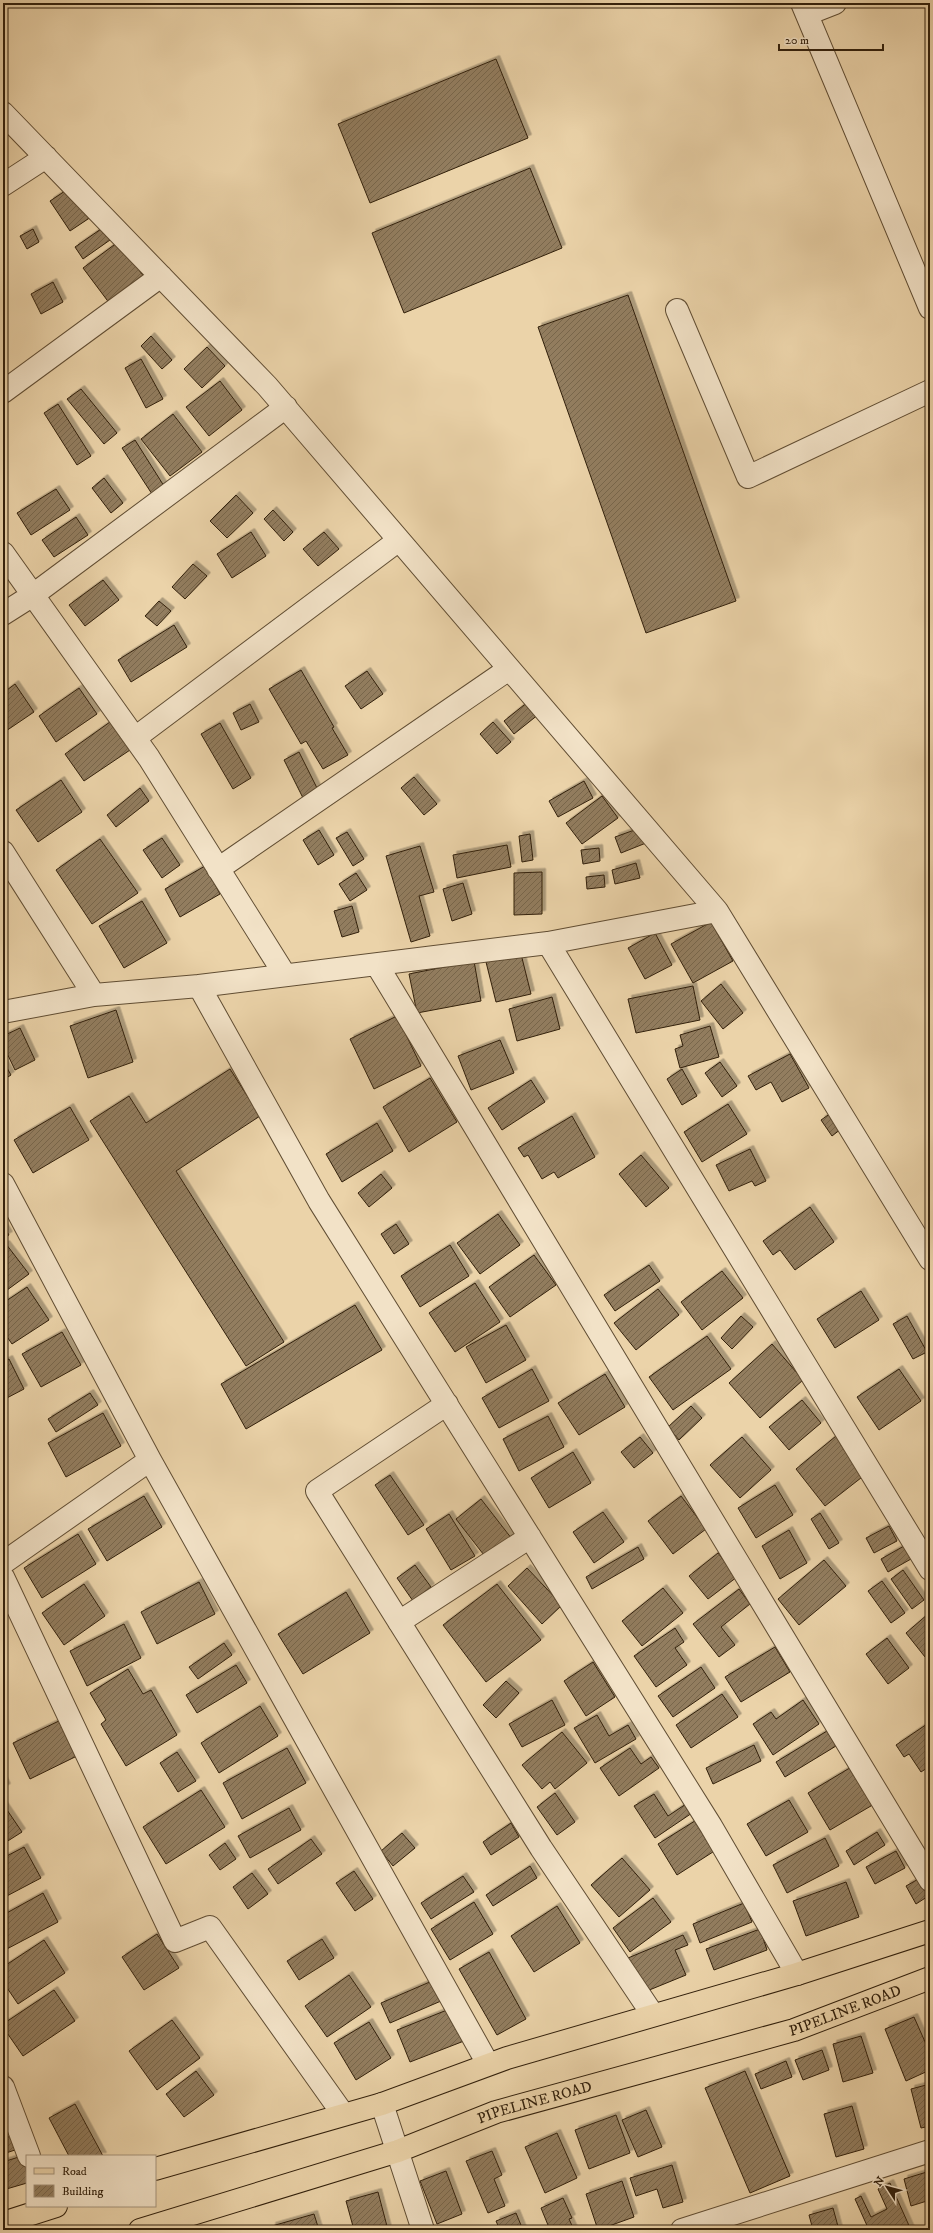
<svg xmlns="http://www.w3.org/2000/svg" width="933" height="2233" viewBox="0 0 933 2233" font-family="'IM FELL DW Pica',serif">
	<defs>
		<pattern id="building-hatch" width="6" height="6" patternUnits="userSpaceOnUse"><rect width="6" height="6" fill="#927d5e"/><path d="M-1 1l2-2M0 6l6-6M5 7l2-2" fill="none" stroke="#78664c"/></pattern>
		<filter id="shadow"><feDropShadow dx="3.5" dy="-3.5" stdDeviation="0" flood-color="#0004"/></filter>
	</defs>
	<rect width="100%" height="100%" fill="#ebd3a9"/>
	<filter id="stains"><feTurbulence type="fractalNoise" baseFrequency=".005" numOctaves="4"/><feColorMatrix values="0 0 0 0 .2 0 0 0 0 .09 0 0 0 0 .02 0 0 0 .5 -.17"/></filter>
	<radialGradient id="worn" r=".72"><stop offset=".6" stop-color="#630" stop-opacity="0"/><stop offset="1" stop-color="#630" stop-opacity=".3"/></radialGradient>
	<!-- building -->
	<path fill="url(#building-hatch)" stroke="#32200c" filter="url(#shadow)" d="M496 59 528 138 370 203 338 124Z
		M530 168 562 248 404 313 372 233Z
		M71 187 91 217 70 231 50 201Z
		M33 229 39 242 27 249 20 236Z
		M101 229 110 240 83 259 75 247Z
		M118 242 145 278 110 304 83 268Z
		M53 282 63 302 41 314 31 294Z
		M628 295 736 601 646 633 538 327Z
		M151 336 172 360 162 369 141 346Z
		M207 347 225 366 202 388 184 369Z
		M141 359 163 399 146 408 125 368Z
		M220 381 242 410 209 436 186 407Z
		M81 389 117 433 104 444 67 399Z
		M58 404 91 456 77 465 44 413Z
		M173 414 202 452 170 476 141 439Z
		M135 440 164 486 152 494 122 448Z
		M104 478 123 503 111 513 92 488Z
		M56 489 70 510 31 535 17 513Z
		M236 495 253 513 227 538 210 521Z
		M273 510 293 532 284 541 264 519Z
		M76 517 88 535 54 557 42 540Z
		M251 532 266 556 232 578 217 554Z
		M324 532 339 549 318 566 303 549Z
		M193 564 207 576 185 599 172 587Z
		M103 580 119 600 85 626 69 605Z
		M159 601 171 611 157 626 145 616Z
		M174 625 187 647 131 682 118 660Z
		M301 670 334 727 332 728 348 755 323 769 306 741 301 744 269 689Z
		M367 671 383 694 361 709 345 686Z
		M15 684 34 712 3 733V693Z
		M79 688 97 714 56 742 39 716Z
		M529 701 539 714 514 734 504 721Z
		M250 704 259 722 241 730 233 713Z
		M117 717 136 746 84 781 65 754Z
		M493 722 511 742 497 754 480 734Z
		M220 723 251 778 233 789 201 734Z
		M299 752 321 796 306 804 284 760Z
		M414 777 437 804 424 815 401 788Z
		M61 780 82 812 38 842 16 810Z
		M584 781 593 798 558 817 549 801Z
		M140 788 149 801 116 827 107 815Z
		M602 796 618 818 582 844 566 823Z
		M640 828 646 843 621 853 615 837Z
		M319 830 334 855 318 865 303 840Z
		M347 832 364 859 353 866 336 838Z
		M530 834 533 860 522 862 519 836Z
		M162 838 180 865 162 878 143 850Z
		M100 839 138 893 92 924 56 870Z
		M507 845 511 867 457 878 453 855Z
		M420 846 434 892 419 896 430 936 411 942 386 856Z
		M599 848 600 861 583 864 581 850Z
		M636 863 640 878 615 884 612 870Z
		M205 866 220 894 180 917 165 889Z
		M542 872V914L514 915V873Z
		M356 873 367 890 350 901 339 884Z
		M604 875 605 887 587 889 586 877Z
		M463 883 472 914 452 921 443 889Z
		M142 901 167 943 124 968 99 926Z
		M352 906 359 932 342 937 334 911Z
		M711 922 733 961 693 983 671 944Z
		M655 933 672 965 645 979 628 948Z
		M521 954 531 994 496 1002 486 962Z
		M474 961 481 1001 417 1013 409 974Z
		M721 984 743 1013 723 1029 701 1001Z
		M693 986 700 1020 636 1033 628 999Z
		M552 997 560 1029 517 1041 509 1009Z
		M116 1010 133 1062 88 1078 70 1026Z
		M397 1016 421 1066 374 1089 350 1039Z
		M710 1026 719 1057 680 1068 675 1049 683 1046 680 1035Z
		M20 1028 35 1060 15 1070 3 1045V1036Z
		M500 1040 514 1073 471 1090 458 1056Z
		M790 1054 809 1088 782 1102 771 1082 756 1090 748 1076Z
		M3 1061 11 1075 3 1080Z
		M720 1062 737 1086 722 1097 705 1073Z
		M230 1069 260 1116 176 1171 284 1342 246 1366 90 1121 129 1096 146 1123Z
		M682 1069 697 1096 682 1105 667 1079Z
		M430 1078 457 1122 409 1152 383 1107Z
		M531 1080 545 1102 502 1130 488 1108Z
		M728 1104 747 1134 702 1162 684 1132Z
		M70 1107 89 1140 33 1173 14 1140Z
		M831 1113 841 1129 832 1136 821 1120Z
		M572 1116 595 1157 558 1178 554 1172 542 1179 528 1155 524 1157 518 1148Z
		M377 1123 393 1151 342 1182 326 1154Z
		M750 1149 766 1181 755 1186 752 1181 729 1191 716 1165Z
		M641 1155 669 1188 646 1207 619 1174Z
		M381 1174 392 1188 369 1207 358 1193Z
		M810 1207 834 1242 795 1270 780 1250 773 1255 763 1241Z
		M498 1214 520 1245 480 1274 457 1243Z
		M396 1224 409 1244 394 1254 381 1234Z
		M3 1225 9 1235 3 1238Z
		M6 1244 29 1274 3 1293V1246Z
		M450 1245 469 1276 420 1307 401 1276Z
		M534 1255 556 1285 510 1317 489 1287Z
		M649 1265 660 1281 615 1311 604 1295Z
		M722 1271 743 1298 702 1330 681 1302Z
		M475 1283 500 1322 455 1352 429 1313Z
		M27 1287 49 1320 12 1344 3 1331V1303Z
		M658 1289 679 1315 636 1350 614 1323Z
		M861 1291 879 1320 835 1348 817 1319Z
		M355 1305 382 1350 246 1429 221 1384Z
		M741 1316 753 1327 732 1349 721 1338Z
		M907 1316 927 1352 913 1359 893 1324Z
		M506 1325 526 1360 486 1383 466 1347Z
		M62 1332 81 1365 41 1387 22 1354Z
		M707 1336 731 1369 673 1410 649 1377Z
		M772 1344 803 1380 760 1418 729 1383Z
		M9 1359 24 1389 3 1400V1362Z
		M532 1369 549 1401 499 1428 482 1398Z
		M899 1369 921 1401 879 1430 857 1397Z
		M605 1374 625 1407 579 1435 558 1403Z
		M90 1393 98 1405 56 1432 48 1419Z
		M802 1400 821 1423 789 1450 769 1427Z
		M691 1406 702 1418 679 1440 668 1427Z
		M103 1413 121 1446 66 1477 48 1443Z
		M548 1416 564 1447 519 1471 503 1439Z
		M836 1436 866 1474 825 1506 796 1469Z
		M640 1437 653 1453 634 1468 621 1452Z
		M742 1437 771 1470 740 1498 710 1465Z
		M573 1452 591 1483 549 1508 531 1478Z
		M390 1475 424 1525 408 1535 375 1485Z
		M775 1485 793 1515 756 1538 738 1508Z
		M144 1496 162 1527 107 1561 88 1529Z
		M681 1496 706 1529 673 1554 648 1521Z
		M481 1499 512 1539 487 1559 456 1519Z
		M603 1512 624 1542 594 1563 573 1532Z
		M820 1513 839 1543 829 1549 811 1519Z
		M449 1514 475 1556 451 1570 426 1529Z
		M889 1526 897 1541 874 1553 866 1538Z
		M789 1530 807 1563 780 1579 762 1546Z
		M78 1534 96 1564 42 1598 24 1568Z
		M904 1546 911 1559 888 1572 881 1559Z
		M638 1547 644 1559 592 1589 586 1577Z
		M718 1553 737 1577 708 1599 689 1576Z
		M824 1560 846 1586 799 1625 778 1599Z
		M415 1565 431 1587 413 1601 397 1578Z
		M527 1568 562 1605 542 1624 508 1586Z
		M903 1570 924 1600 912 1609 891 1579Z
		M882 1581 905 1613 891 1623 868 1591Z
		M199 1582 215 1614 157 1644 141 1612Z
		M84 1584 105 1616 64 1645 42 1613Z
		M497 1584 541 1640 486 1682 443 1625Z
		M663 1588 683 1613 642 1646 622 1621Z
		M739 1589 750 1604 721 1627 735 1645 719 1657 693 1624Z
		M346 1592 370 1633 303 1674 278 1634Z
		M928 1614 930 1617V1652L925 1657 906 1633Z
		M124 1624 141 1658 87 1686 70 1651Z
		M675 1628 684 1642 675 1648 687 1665 656 1687 634 1656Z
		M887 1638 909 1668 888 1684 866 1654Z
		M224 1643 232 1655 198 1679 189 1667Z
		M775 1647 790 1672 741 1702 725 1677Z
		M593 1662 615 1697 586 1716 564 1681Z
		M236 1665 247 1683 197 1713 186 1695Z
		M701 1667 715 1688 673 1717 658 1696Z
		M128 1669 143 1694 151 1690 177 1735 126 1766 101 1724 106 1720 90 1693Z
		M506 1681 519 1693 496 1718 483 1705Z
		M722 1694 738 1717 691 1748 676 1725Z
		M552 1700 565 1725 522 1747 509 1724Z
		M803 1700 819 1724 773 1755 753 1724 771 1712 776 1719Z
		M260 1706 278 1736 219 1773 201 1743Z
		M597 1715 609 1736 628 1725 636 1739 595 1763 574 1728Z
		M61 1720 79 1755 30 1779 13 1743Z
		M930 1722V1766L921 1772 909 1754 904 1757 896 1745Z
		M827 1731 836 1746 785 1777 776 1762Z
		M562 1732 587 1763 555 1789 550 1782 542 1789 522 1765Z
		M754 1745 761 1761 713 1784 706 1768Z
		M287 1748 306 1783 242 1819 223 1783Z
		M630 1748 641 1764 651 1757 659 1768 619 1796 600 1768Z
		M177 1752 196 1781 178 1792 160 1763Z
		M853 1766 876 1803 830 1830 808 1793Z
		M3 1779 7 1787 3 1789Z
		M201 1790 225 1827 166 1864 143 1827Z
		M555 1793 575 1822 557 1835 537 1807Z
		M654 1794 668 1816 689 1802 695 1811 655 1838 634 1806Z
		M789 1800 808 1832 766 1856 747 1824Z
		M3 1804 22 1832 3 1844Z
		M289 1808 301 1830 250 1858 238 1836Z
		M698 1819 716 1850 677 1875 658 1844Z
		M511 1823 519 1837 491 1855 483 1842Z
		M877 1832 885 1845 854 1865 846 1851Z
		M402 1833 415 1848 393 1866 381 1851Z
		M825 1838 839 1866 787 1893 773 1865Z
		M311 1839 322 1854 278 1884 268 1869Z
		M225 1843 236 1859 220 1870 209 1855Z
		M24 1847 41 1878 3 1898V1858Z
		M896 1851 905 1868 875 1884 866 1867Z
		M622 1858 650 1890 619 1917 591 1885Z
		M530 1866 537 1878 493 1906 486 1895Z
		M354 1871 373 1899 355 1911 336 1883Z
		M252 1873 268 1894 248 1909 233 1887Z
		M463 1876 474 1892 431 1919 421 1903Z
		M922 1877 930 1890V1895L916 1904 906 1886Z
		M846 1882 859 1917 806 1936 793 1901Z
		M43 1893 58 1922 3 1951V1915Z
		M653 1898 671 1922 630 1952 613 1928Z
		M474 1902 493 1934 450 1960 431 1929Z
		M744 1903 752 1922 700 1943 693 1924Z
		M557 1906 580 1943 534 1972 511 1936Z
		M760 1929 767 1950 714 1970 706 1949Z
		M157 1934 179 1968 144 1990 122 1957Z
		M683 1935 688 1945 675 1950 686 1975 642 1993 628 1958Z
		M322 1939 334 1958 299 1980 287 1961Z
		M44 1940 65 1973 18 2004 3 1982V1967Z
		M489 1952 526 2019 497 2035 459 1969Z
		M349 1975 371 2007 327 2037 305 2006Z
		M432 1981 441 2001 390 2023 381 2003Z
		M54 1990 75 2021 23 2056 3 2027V2024Z
		M452 2008 464 2041 410 2062 397 2030Z
		M914 2017 930 2053V2070L906 2081 885 2029Z
		M172 2020 200 2058 157 2090 129 2051Z
		M369 2022 391 2058 356 2080 334 2043Z
		M861 2036 873 2073 843 2082 833 2044Z
		M822 2050 829 2070 803 2080 795 2060Z
		M786 2061 792 2077 761 2089 755 2074Z
		M196 2071 214 2095 184 2117 166 2094Z
		M745 2071 790 2176 750 2193 705 2088Z
		M930 2084V2126L921 2128 911 2089Z
		M75 2104 103 2156H69L49 2118Z
		M852 2106 864 2149 836 2157 824 2114Z
		M646 2110 662 2147 638 2157 622 2120Z
		M616 2115 630 2153 589 2169 575 2130Z
		M557 2133 577 2178 545 2193 525 2147Z
		M11 2136 15 2150 3 2154V2139Z
		M492 2151 502 2175 494 2179 505 2206 488 2213 466 2161Z
		M25 2155 27 2183 3 2190V2162Z
		M672 2165 683 2202 663 2208 657 2189 636 2196 630 2178Z
		M446 2171 462 2214 437 2224 420 2181Z
		M930 2171V2200L911 2206 904 2179Z
		M622 2181 634 2217 598 2230 586 2194Z
		M890 2183 911 2230H869L855 2199 861 2196 871 2217 887 2209 878 2189Z
		M378 2192 388 2230H354L346 2201Z
		M563 2198 572 2218 569 2219 574 2230H550L541 2208Z
		M833 2208 839 2230H813L809 2215Z
		M516 2213 523 2230H500L496 2221Z
		M314 2214 319 2230H273L272 2226Z"/>
	<g fill="none" stroke-linecap="round" stroke-linejoin="round">
		<!-- minor casing -->
		<g stroke="#604d33" stroke-width="24">
			<path id="minor" d="M802 3 930 308
				M807 14 835 3
				M3 113 267 386 717 911
				M3 185 46 157
				M677 310 748 477 930 391
				M3 392 161 276
				M3 553 149 758 285 975
				M3 614 33 595 286 407
				M135 738 399 540
				M3 852 94 995 199 986 319 1201 711 1826 797 1974
				M218 869 509 669
				M548 943 930 1569
				M377 965 930 1880
				M199 986 548 943 717 911 930 1259
				M3 1012 94 995
				M3 1184 150 1460 488 2064
				M447 1404 317 1491 541 1848 653 2015
				M3 1563 150 1460
				M3 1577 175 1941 210 1927 343 2114
				M399 1622 530 1537
				M3 2087 29 2156
				M382 2104 423 2230
				M682 2230 930 2151"/>
		</g>
		<!-- major casing -->
		<g stroke="#32200c" stroke-width="24">
			<g id="major">
				<path d="M155 2169 382 2104 507 2058 797 1974 930 1931"/>
				<path d="M3 2223 56 2206"/>
				<path id="s1" d="M140 2230 398 2151 496 2112 794 2030 930 1978"/>
			</g>
		</g>
		<!-- minor -->
		<use href="#minor" stroke="#f2e2c7" stroke-width="22"/>
		<!-- major -->
		<use href="#major" stroke="#ebd3a9" stroke-width="22"/>
	</g>
	<g text-anchor="middle" dominant-baseline="central" stroke-width="3" stroke-linejoin="round" paint-order="stroke">
		<!-- street labels -->
		<g font-size="15" fill="#32200c" stroke="#f2e2c7">
			<text stroke="none"><textPath href="#s1" startOffset="739">PIPELINE ROAD</textPath></text>
			<text stroke="none"><textPath href="#s1" startOffset="415">PIPELINE ROAD</textPath></text>
		</g>
	</g>
	<!-- margin -->
	<rect width="933" height="2233" fill="none" stroke="#ebd3a9" stroke-width="16"/>
	<rect x="4" y="4" width="925" height="2225" fill="none" stroke="#32200c" stroke-width="2"/>
	<rect x="8" y="8" width="917" height="2217" fill="none" stroke="#32200c"/>
	<!-- legend -->
	<rect x="26" y="2155" width="130" height="52" fill="#f2e2c7" stroke="#a5947c"/>
	<rect x="34" y="2168" width="20" height="6" fill="#ebd3a9" stroke="#a5947c"/>
	<text x="62" y="2175" font-size="12" fill="#32200c">Road</text>
	<rect x="34" y="2185" width="20" height="12" fill="url(#building-hatch)" stroke="#a5947c"/>
	<text x="62" y="2195" font-size="12" fill="#32200c">Building</text>
	<!-- north arrow -->
	<g transform="translate(887 2187) rotate(306)" stroke="#f2e2c7" stroke-width="3" paint-order="stroke">
	<path d="M0-3L7 15L0 10L-7 15Z" fill="#32200c"/>
	<text y="-6" font-size="11" font-weight="bold" text-anchor="middle" fill="#32200c">N</text>
	</g>
	<!-- scale -->
	<path d="M779 44v6h104v-6" fill="none" stroke="#32200c" stroke-width="2"/>
	<text x="785" y="44" font-size="12" fill="#32200c" stroke="#f2e2c7" stroke-width="3" paint-order="stroke">20 m</text>
	<rect width="100%" height="100%" filter="url(#stains)"/>
	<rect width="100%" height="100%" fill="url(#worn)"/>
</svg>
